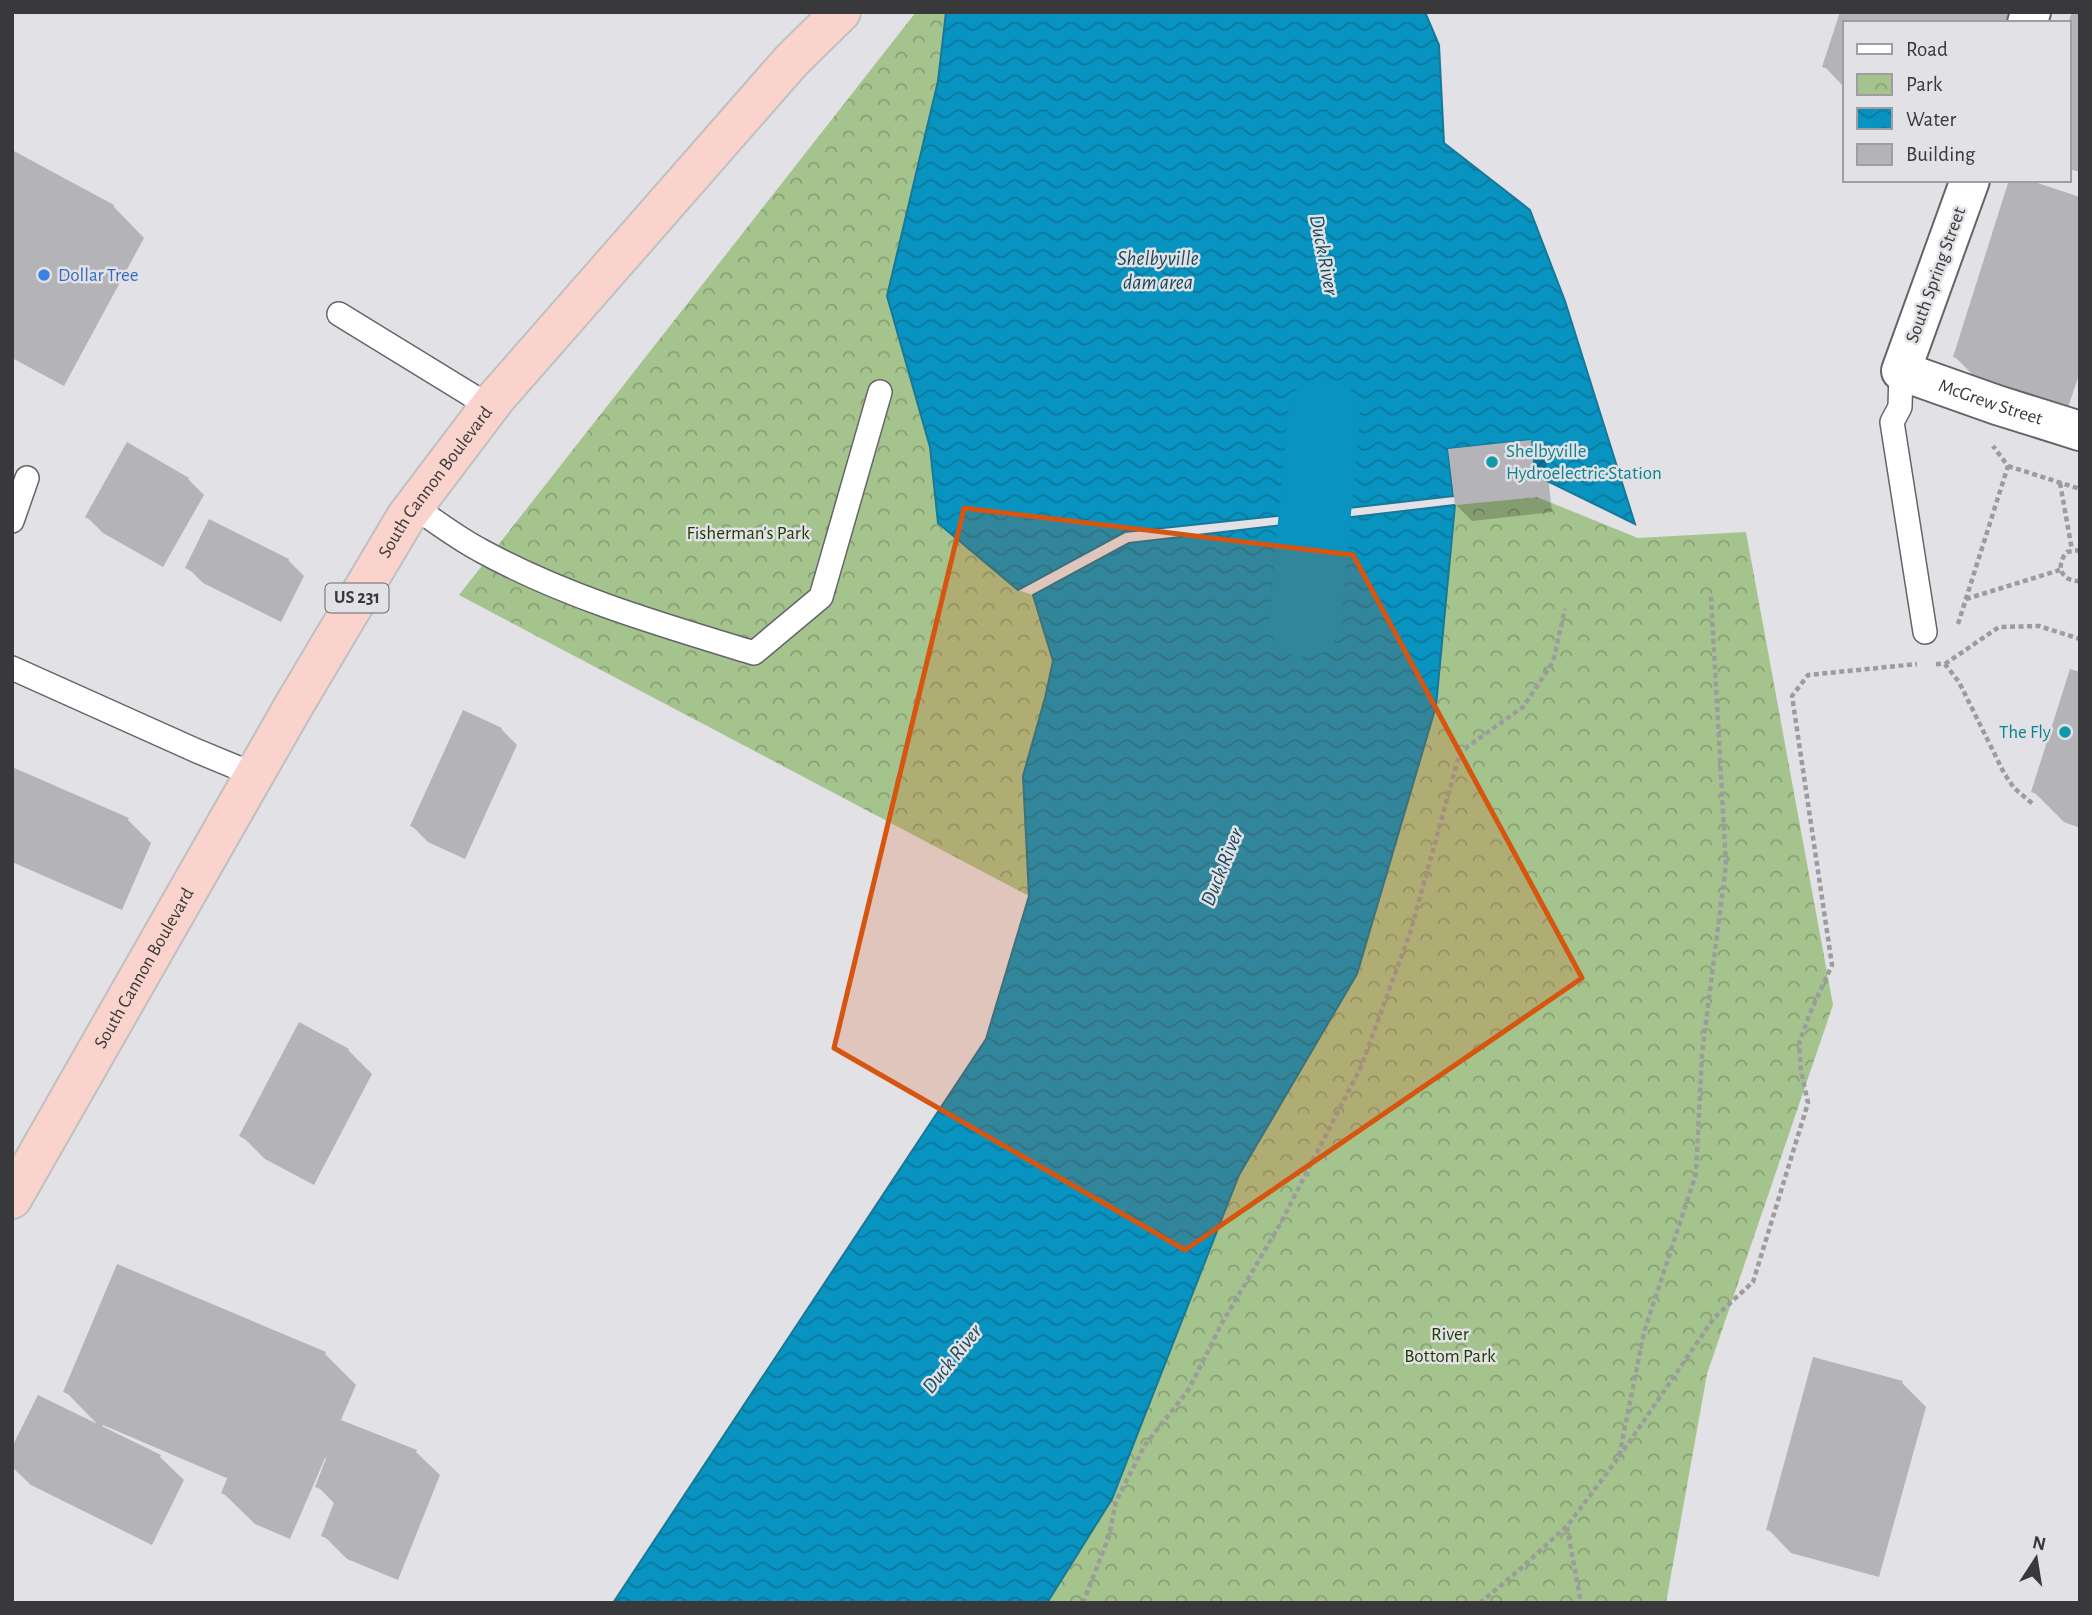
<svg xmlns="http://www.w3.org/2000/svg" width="2092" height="1615" viewBox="0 0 2092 1615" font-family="'Alegreya Sans',sans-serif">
	<defs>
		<pattern id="park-crowns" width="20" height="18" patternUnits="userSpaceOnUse" patternTransform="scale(1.75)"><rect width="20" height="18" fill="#a5c48d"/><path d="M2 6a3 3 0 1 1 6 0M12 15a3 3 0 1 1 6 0" fill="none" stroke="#87a074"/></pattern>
		<pattern id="water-waves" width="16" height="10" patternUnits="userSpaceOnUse" patternTransform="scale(1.75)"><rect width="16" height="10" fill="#0893c0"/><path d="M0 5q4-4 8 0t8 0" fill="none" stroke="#0a799d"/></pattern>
	</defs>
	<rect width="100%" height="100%" fill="#e1e1e6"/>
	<!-- park -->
	<path fill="url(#park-crowns)" d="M916 12H946L938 81 887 296 930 447 938 523 1018 590 1033 595 1053 661 1045 698 1023 776 1029 896 459 595Z
		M1537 497 1638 538 1746 532 1833 1005 1707 1374 1666 1603H1047L1112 1499 1239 1175 1357 974 1436 706 1455 505Z"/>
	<!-- water -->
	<path fill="url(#water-waves)" stroke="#177898" stroke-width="2" d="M946 12H1425L1439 45 1444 143 1530 210 1565 301 1635 524 1535 475 1530 440 1448 449 1453 496 1296 514 1125 532 1018 590 938 523 930 447 887 296 938 81Z
		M1455 505 1436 706 1357 974 1239 1175 1112 1499 1047 1603H613L986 1039 1029 896 1023 776 1045 698 1053 661 1033 595 1129 543Z"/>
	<!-- shadow -->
	<path fill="#0003" d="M1842 12H2037L2034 23H1845V88L1824 66Z
		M2080 12V172L2069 169V26Z
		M12 152 113 206 144 238 64 386 12 358Z
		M2080 199V372L2066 413 1986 388 1955 357Z
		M1530 442 1546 458 1552 512 1472 521 1456 505Z
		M188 479 204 495 163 567 103 533 87 517Z
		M288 560 304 576 281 622 203 583 187 567Z
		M2080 674V828L2064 822 2033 791Z
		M501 729 517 745 465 859 428 842 412 826Z
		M12 769 128 820 151 843 122 910 12 862Z
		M300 1024 348 1050 372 1074 314 1185 265 1159 241 1135Z
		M325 1354 356 1385 340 1422 416 1452 440 1475 398 1580 347 1559 323 1535 335 1504 317 1486 328 1459 325 1458 290 1539 255 1524 223 1493 229 1479 103 1425 101 1428 160 1457 184 1480 152 1545 31 1485 12 1467V1451L100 1427 65 1391Z
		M1902 1383 1926 1407 1879 1577 1791 1553 1768 1529Z"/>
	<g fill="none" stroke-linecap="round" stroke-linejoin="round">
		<!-- river -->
		<path stroke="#0893c0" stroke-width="72" d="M1305 621 1324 414"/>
	</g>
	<!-- building -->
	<path fill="#b3b3b8" d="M1840 12H1996L1993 23H1845V75L1822 67Z
		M2072 12H2080V152L2069 148 2068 23Z
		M12 150 114 205 32 356 12 345Z
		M2009 180H2028L2080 197V309L2061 303 2035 383 1953 357Z
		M1531 440 1537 497 1455 505 1448 449Z
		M127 442 189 478 146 552 85 517Z
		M209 519 289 559 265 608 185 568Z
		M2070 669 2080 672V809L2031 792Z
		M463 710 502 728 449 844 410 826Z
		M12 767 129 818 98 888 12 850Z
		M299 1022 349 1049 290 1162 239 1136Z
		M117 1264 326 1352 259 1509 221 1493 233 1465 63 1392Z
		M1813 1357 1903 1381 1855 1554 1766 1530Z
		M38 1395 161 1455 128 1522 12 1465V1447Z
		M341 1420 417 1450 374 1557 321 1536 337 1495 315 1487Z"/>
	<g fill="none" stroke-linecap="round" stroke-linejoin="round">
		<!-- service casing -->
		<g stroke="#646568" stroke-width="26">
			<path id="service" d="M339 314 489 406
				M1901 371 1900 407 1892 422 1925 632
				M413 506C435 521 457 538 480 550 565 597 662 625 754 653L821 597 880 392
				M12 521 27 478
				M12 668 197 751 255 775"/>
		</g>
		<!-- minor casing -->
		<g stroke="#646568" stroke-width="42">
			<g id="minor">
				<path d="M2027 23 2031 12"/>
				<path id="s1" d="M1970 180 1901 371 1997 405 2080 431"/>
			</g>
		</g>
		<!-- trunk casing -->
		<g stroke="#c0c0c0" stroke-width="42">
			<g id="trunk">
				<path id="s2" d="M12 1199 293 707 406 517 496 398 792 60 841 12"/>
			</g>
		</g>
		<!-- path -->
		<path stroke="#9c9c9f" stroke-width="4.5" stroke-dasharray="5 3.5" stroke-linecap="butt" d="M2008 466 2080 489
			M2060 483 2072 550
			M2080 550 2067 552C2055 565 2061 582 2080 581
			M1966 599 2060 570
			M1958 624 2008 466 1993 446
			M1936 664H1945L1959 682 2004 773 2014 788 2034 805
			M1945 664 1999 627 2039 626 2080 639
			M1619 1457 1714 1318 1753 1282 1808 1103 1801 1071 1799 1043 1810 1013 1832 965 1792 696 1808 675 1917 664
			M1567 1527 1581 1603
			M1083 1603 1109 1536 1116 1501 1145 1445 1189 1389 1222 1323 1279 1226 1361 1067 1411 930 1460 752 1523 707 1553 662 1565 609
			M1480 1603 1519 1570 1567 1526 1619 1457 1644 1332 1696 1174 1702 1053 1726 865 1711 597"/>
		<!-- service -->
		<use href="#service" stroke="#fff" stroke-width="23"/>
		<!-- minor -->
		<use href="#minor" stroke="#fff" stroke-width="38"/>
		<!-- trunk -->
		<use href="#trunk" stroke="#fad4cc" stroke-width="38"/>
	</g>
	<!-- marked area -->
	<path fill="#d65611" fill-opacity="0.2" stroke="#d65611" stroke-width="5" stroke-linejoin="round" d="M964 508 1353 555 1582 978 1185 1250 834 1048Z"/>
	<!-- markers -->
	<circle fill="#3f7fe0" stroke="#e1e1e6" stroke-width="2.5" cx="44" cy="275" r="7"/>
	<g fill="#0f9aa8" stroke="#e1e1e6" stroke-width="2.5">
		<circle cx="1492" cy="462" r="7"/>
		<circle cx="2065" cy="732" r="7"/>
	</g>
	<g text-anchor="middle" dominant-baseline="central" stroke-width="5" stroke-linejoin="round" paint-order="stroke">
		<!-- shield labels -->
		<rect fill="#e1e1e6" stroke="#6b6b6e" stroke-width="2" x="325.5" y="583.5" width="63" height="29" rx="5"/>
		<g font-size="18" font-weight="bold" fill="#39393b">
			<text x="357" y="598">US 231</text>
		</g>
		<!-- shop labels -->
		<g font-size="19" fill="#366cbe" stroke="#e1e1e6" text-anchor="start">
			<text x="58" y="275">Dollar Tree</text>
		</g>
		<!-- street labels -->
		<g font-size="19" fill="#39393b" stroke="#e1e1e6">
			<text transform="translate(1936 275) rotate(-70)">South Spring Street</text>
			<text stroke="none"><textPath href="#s1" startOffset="298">McGrew Street</textPath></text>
			<text stroke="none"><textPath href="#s2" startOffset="833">South Cannon Boulevard</textPath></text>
			<text stroke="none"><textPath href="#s2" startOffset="266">South Cannon Boulevard</textPath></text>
		</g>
		<!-- culture labels -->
		<g font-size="19" fill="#0d838f" stroke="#e1e1e6" text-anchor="start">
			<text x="1506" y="451">Shelbyville<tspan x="1506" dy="22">Hydroelectric Station</tspan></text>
			<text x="2051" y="732" text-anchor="end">The Fly</text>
		</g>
		<!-- park labels -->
		<g font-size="19" fill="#1f3a00" stroke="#e1e1e6">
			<text x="748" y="533">Fisherman's Park</text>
			<text x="1450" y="1334">River<tspan x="1450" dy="22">Bottom Park</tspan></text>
		</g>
		<!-- water labels -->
		<g font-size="21" font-style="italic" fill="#18485b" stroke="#e1e1e6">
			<text transform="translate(1324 255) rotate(79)">Duck River</text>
			<text x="1158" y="258">Shelbyville<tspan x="1158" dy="24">dam area</tspan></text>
			<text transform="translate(1222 867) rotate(-68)">Duck River</text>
			<text transform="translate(952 1359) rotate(-51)">Duck River</text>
		</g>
	</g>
	<!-- border -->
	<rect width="2092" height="1615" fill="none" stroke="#39393b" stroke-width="28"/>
	<!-- legend -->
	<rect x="1843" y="21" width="228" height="161" fill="#e1e1e6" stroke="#9e9ea2" stroke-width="2"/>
	<rect x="1857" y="44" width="35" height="10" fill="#ffffff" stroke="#9e9ea2" stroke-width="2"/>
	<text x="1906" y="56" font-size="21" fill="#39393b">Road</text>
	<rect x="1857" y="74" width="35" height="21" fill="url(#park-crowns)" stroke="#9e9ea2" stroke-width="2"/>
	<text x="1906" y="91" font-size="21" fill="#39393b">Park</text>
	<rect x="1857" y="108" width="35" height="21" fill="url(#water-waves)" stroke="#9e9ea2" stroke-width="2"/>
	<text x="1906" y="126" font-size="21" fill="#39393b">Water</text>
	<rect x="1857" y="144" width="35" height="21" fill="#b3b3b8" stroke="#9e9ea2" stroke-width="2"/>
	<text x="1906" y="161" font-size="21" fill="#39393b">Building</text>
	<!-- north arrow -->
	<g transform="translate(2036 1559) rotate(12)" stroke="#e1e1e6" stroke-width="5" paint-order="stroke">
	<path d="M0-5L12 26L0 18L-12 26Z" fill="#39393b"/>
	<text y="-10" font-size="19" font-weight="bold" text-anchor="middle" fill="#39393b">N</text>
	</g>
</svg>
